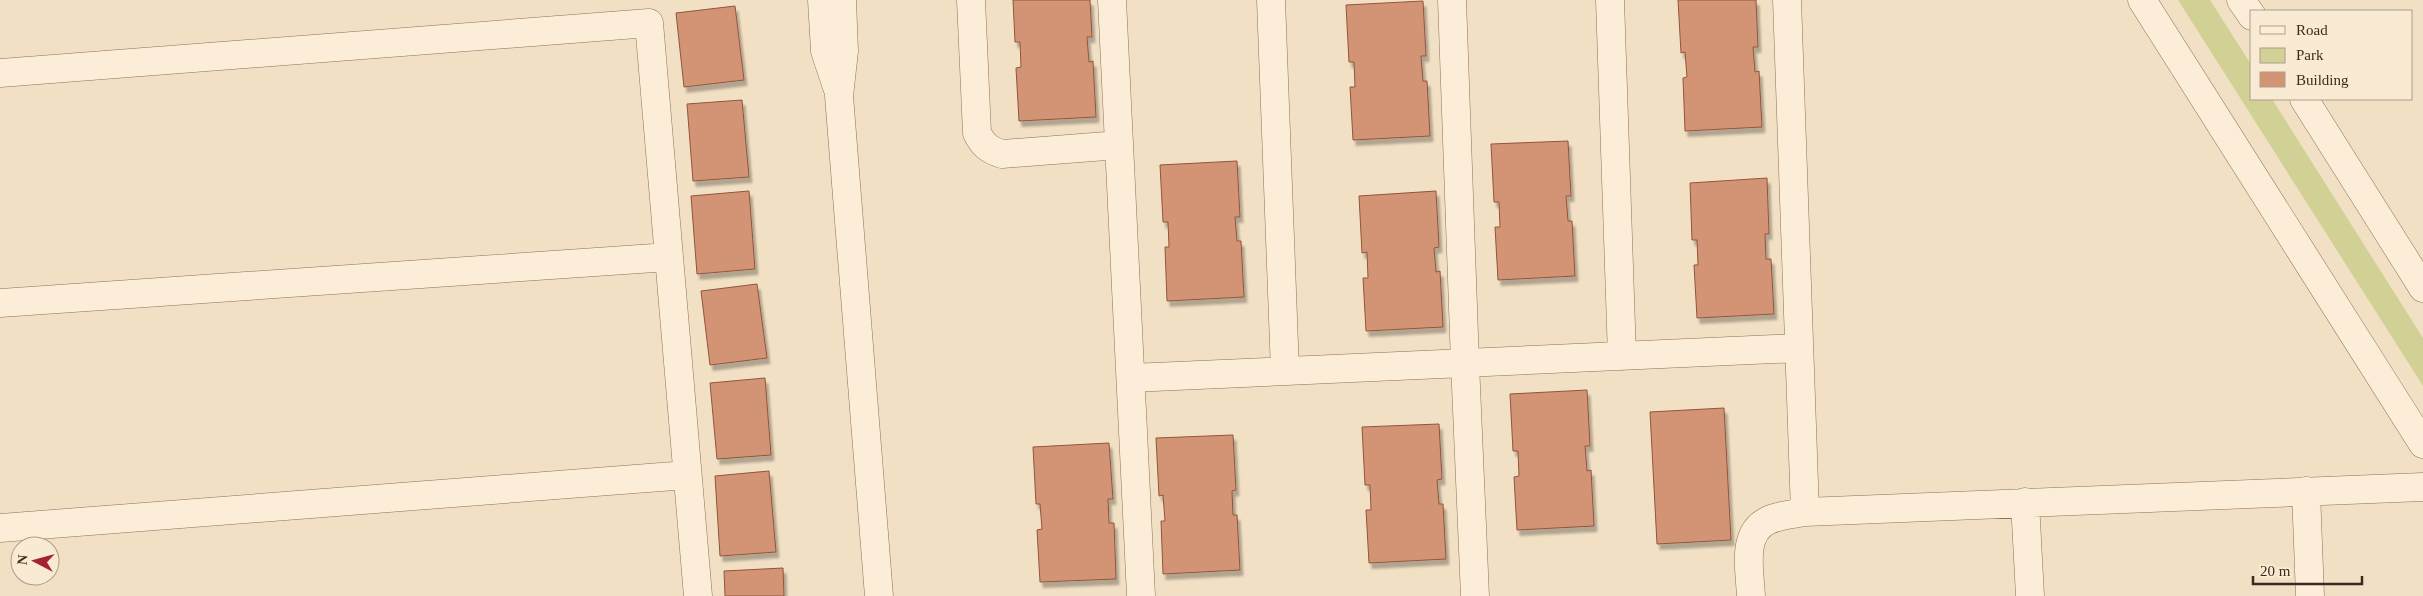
<svg xmlns="http://www.w3.org/2000/svg" width="2423" height="596" viewBox="0 0 2423 596" font-family="'Times New Roman',serif">
	<defs>
		<filter id="shadow"><feDropShadow dx="3" dy="5.5" stdDeviation="1" flood-color="#0004"/></filter>
	</defs>
	<rect width="100%" height="100%" fill="#f2e0c4"/>
	<!-- green -->
	<path fill="#d1d196" d="M2178 0H2210L2252 66V99H2272L2423 338V386Z"/>
	<!-- building -->
	<path fill="#d39476" stroke="#90553c" filter="url(#shadow)" d="M1013 0H1090L1092 37H1087L1089 62 1093 61 1096 117 1019 121 1016 68 1021 67 1020 42H1015Z
		M1678 0H1756L1758 47H1753L1755 72 1759 71 1762 127 1685 131 1683 78 1687 77 1685 52 1681 53Z
		M1423 1 1426 56H1421L1423 81H1427L1430 136 1353 140 1350 87H1355L1354 62H1349L1346 5Z
		M735 6 744 80 684 87 676 13Z
		M742 100 749 177 693 181 687 104Z
		M1568 141 1571 196H1566L1568 221H1572L1575 276 1498 280 1495 227H1500L1499 202H1494L1491 144Z
		M1237 161 1240 217H1235L1237 241H1241L1244 297 1167 301 1165 247H1169L1168 222H1163L1160 165Z
		M1767 178 1769 234H1765L1766 259H1771L1774 314 1697 318 1694 265H1698L1697 240H1692L1690 183Z
		M749 191 755 269 697 274 691 196Z
		M1436 191 1439 247 1434 248 1436 272 1440 271 1443 327 1366 331 1363 278H1368L1367 252 1362 253 1359 196Z
		M757 284 767 358 710 365 701 291Z
		M765 378 771 455 717 459 710 383Z
		M1587 390 1590 446H1585L1587 471 1591 470 1594 526 1517 530 1514 477 1519 476 1518 451H1513L1510 394Z
		M1724 408 1731 540 1657 544 1650 412Z
		M1439 424 1442 479 1437 480 1439 504H1443L1446 559 1369 563 1366 510H1371L1370 485H1365L1362 427Z
		M1233 435 1236 490 1232 491 1233 515H1237L1240 570 1163 574 1161 521H1165L1163 495 1159 496 1156 438Z
		M1109 443 1113 499H1108L1109 523H1114L1116 579 1040 582 1037 530 1042 529 1040 504H1036L1033 447Z
		M769 471 776 552 720 556 715 476Z
		M783 568 784 596H725L724 571Z"/>
	<g fill="none" stroke-linecap="round" stroke-linejoin="round">
		<!-- minor casing -->
		<g stroke="#8f7058" stroke-width="29">
			<path id="minor" d="M822 0 825 51 837 87
				M842 0 844 51 839 96 879 596
				M971 0 977 133C983 145 989 150 1002 154L1119 145
				M1112 0 1141 596
				M1271 0 1285 371
				M1452 0 1465 363 1475 596
				M1610 0 1622 356
				M1787 0 1805 512
				M2142 0 2423 444
				M2241 0 2252 16
				M0 73 649 23 698 596
				M2304 99 2423 288
				M0 303 669 257
				M1131 378 1799 348
				M2306 491 2310 596
				M2025 502 2030 596
				M0 528 687 475
				M1751 596C1750 572 1741 534 1767 521 1778 515 1794 514 1805 512L2423 487"/>
		</g>
		<!-- minor -->
		<use href="#minor" stroke="#fcedd8" stroke-width="28"/>
	</g>
	<!-- legend -->
	<rect x="2250" y="10" width="162" height="90" fill="#f9ead4" stroke="#ae9d8b"/>
	<rect x="2260" y="26" width="25" height="8" fill="#fcedd8" stroke="#ae9d8b"/>
	<text x="2296" y="35" font-size="15" fill="#3d2a1e">Road</text>
	<rect x="2260" y="48" width="25" height="15" fill="#d1d196" stroke="#ae9d8b"/>
	<text x="2296" y="60" font-size="15" fill="#3d2a1e">Park</text>
	<rect x="2260" y="72" width="25" height="15" fill="#d39476" stroke="#ae9d8b"/>
	<text x="2296" y="85" font-size="15" fill="#3d2a1e">Building</text>
	<!-- north arrow -->
	<g transform="translate(35 561) rotate(276)"><circle r="24" fill="#f9ead4" stroke="#ae9d8b"/>
	<path d="M0-4L9 19L0 12L-9 19Z" fill="#a32331"/>
	<text y="-8" font-size="14" font-weight="bold" text-anchor="middle" fill="#3d2a1e">N</text>
	</g>
	<!-- scale -->
	<path d="M2253 576v8h109v-8" fill="none" stroke="#3d2a1e" stroke-width="2.5"/>
	<text x="2260" y="576" font-size="15" fill="#3d2a1e" stroke="#f9ead4" stroke-width="4" paint-order="stroke">20 m</text>
</svg>
